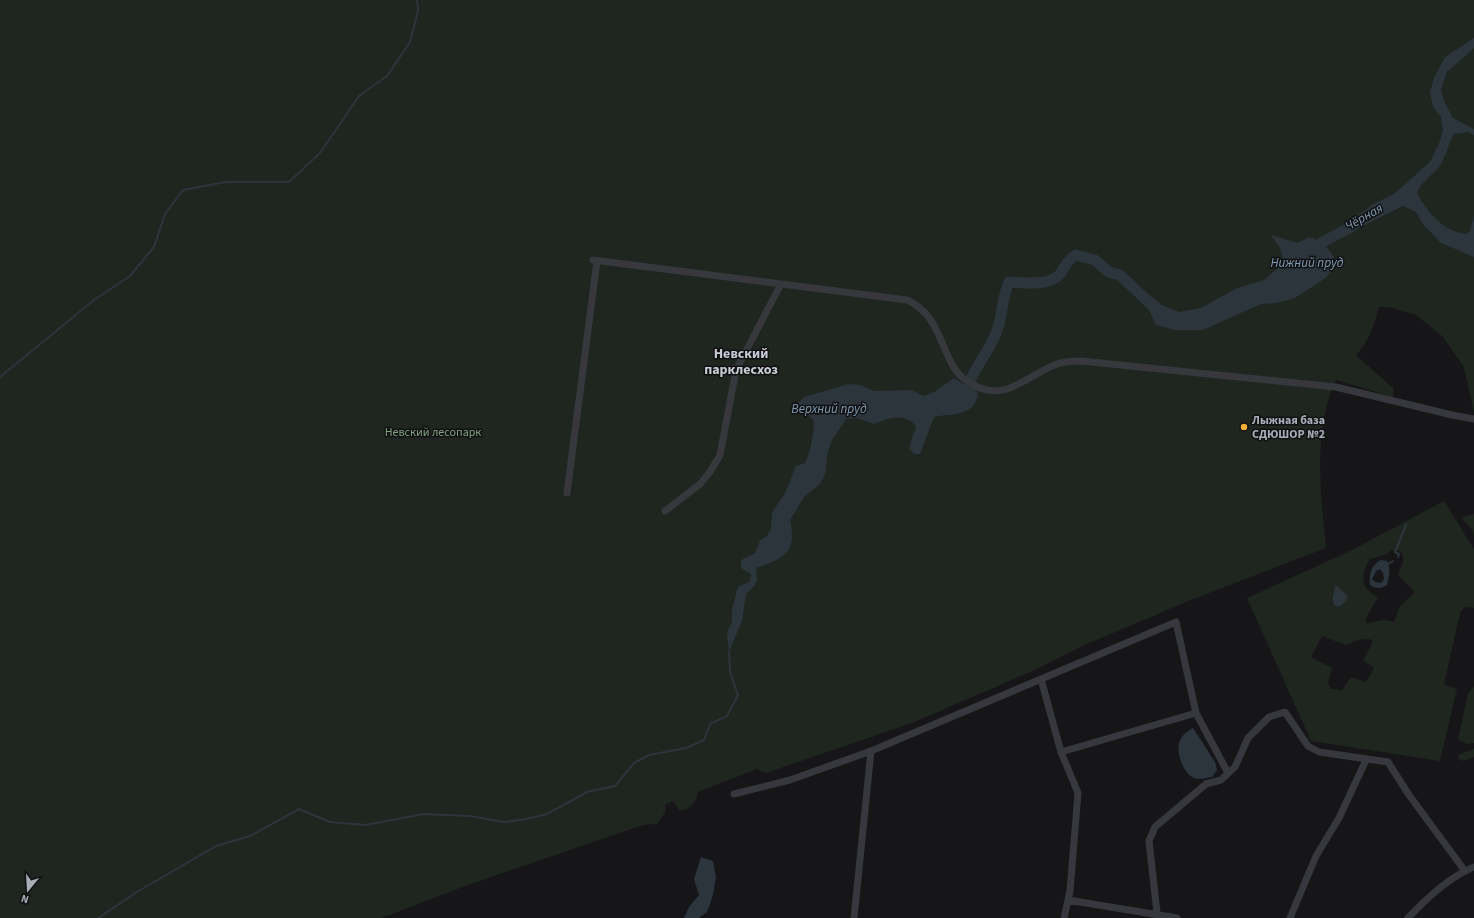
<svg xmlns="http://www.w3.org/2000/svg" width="1474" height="918" viewBox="0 0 1474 918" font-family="'Source Sans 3',sans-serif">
	<rect width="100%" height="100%" fill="#161618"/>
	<!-- green -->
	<path fill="#1e261f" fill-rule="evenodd" d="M0 0H1474V413L1464 367 1442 336 1416 315 1389 307H1379C1374 325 1369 341 1356 355L1394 389 1393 397 1336 380C1312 432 1321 493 1326 548L1191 600 1087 644 1037 669 912 723 766 773 757 769 698 792C695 804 692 808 680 811L673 801 665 805 666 811 657 824 643 825 465 886 382 918H0Z
		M1444 501 1474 549V608C1468 606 1463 607 1460 613L1444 684 1457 689 1440 761 1311 741 1247 598 1352 550ZM1391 550 1400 551 1403 555V562L1398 575 1414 591V593L1400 606 1394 622 1385 620 1366 623V618L1378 597C1360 588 1360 576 1370 559L1387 554ZM1322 636 1346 645C1354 642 1363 637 1372 640V644L1363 660 1374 668 1366 682 1351 677 1342 690 1331 689 1328 683 1332 668 1311 657Z
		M1474 514V538L1473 530 1463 520 1462 517Z
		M1474 687V743L1467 744 1458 739 1468 693Z
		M1474 749V757L1463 761 1459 759 1458 755Z"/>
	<!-- water -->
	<path fill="#2c353c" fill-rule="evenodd" d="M1474 38V48L1447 72 1441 89 1444 101 1453 118 1474 129V135L1468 132 1454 134C1449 143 1446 155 1441 164 1434 175 1421 181 1417 193 1428 213 1443 231 1466 234L1470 231 1474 216V257L1441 243 1422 223 1416 212 1403 206 1357 229 1339 235 1351 220 1372 205 1395 193 1430 162 1440 141 1443 129 1441 117 1433 107 1430 92 1434 78 1445 57Z
		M1271 235 1297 243 1310 237C1323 243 1332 250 1336 263L1327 277 1295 298 1277 303 1261 304 1203 330H1175L1156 325 1143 297 1154 298 1162 305 1179 312 1201 308 1237 288 1264 280 1284 263 1280 248Z
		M954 378 978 392C976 417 953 413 934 417L920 454H914L909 448 916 426C904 412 888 418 874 424L857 418 846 419 831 442 827 456 826 472 820 484 804 497 790 520C797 552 786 558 756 568L757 580 754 586 746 594 742 621 729 652 727 633 732 622V609L738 587 749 582 751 574 741 568V560L755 553 760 540 767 536 771 529 772 513 785 493 796 466 805 463C811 450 813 436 814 421L807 414 798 411V403L804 397 849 384 860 385 874 391 912 390 923 396 934 392Z
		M1381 560 1387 561C1391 569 1389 576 1387 585 1380 589 1376 589 1370 585 1369 574 1371 565 1381 560ZM1380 569 1383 573 1384 579 1381 583 1375 582 1372 579 1376 571Z
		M1335 586H1337L1348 596 1346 601 1339 607 1335 606C1330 599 1335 593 1335 586Z
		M1193 728 1215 762 1217 770 1212 777C1207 778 1199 780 1194 778 1184 774 1176 754 1179 743 1181 736 1187 731 1193 728Z
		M701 857 713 861 716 877 713 895 707 912 699 918H684L689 907 699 895 694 879Z"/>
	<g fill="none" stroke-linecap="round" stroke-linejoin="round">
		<!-- stream -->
		<path stroke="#2c353c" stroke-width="2" d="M0 377 94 300 130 276 154 247 165 214 183 190 226 182H289L320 153 359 96 387 76 410 42 418 11 417 0
			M1398 557 1399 554 1395 552 1406 525
			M1388 564 1393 561
			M98 918 137 892 216 846 250 836 299 809 330 822 365 825 424 814 470 816 504 822 526 819 547 814 587 792 615 786 634 763 649 755 686 748 704 740 710 724 727 716 738 695 730 672 729 652"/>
		<!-- river -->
		<path stroke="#2c353c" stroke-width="11" d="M1312 255 1321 243 1351 227
			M970 381C977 365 987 353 994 338 1004 318 1000 302 1009 282 1023 283 1051 286 1060 274 1066 266 1067 260 1076 255L1095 260 1109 272 1120 275 1154 307"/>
		<!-- street -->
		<path stroke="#37383d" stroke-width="7" d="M593 260 907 300C936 313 939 341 953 366 957 374 963 378 970 383 1004 405 1027 375 1057 364 1065 361 1073 361 1081 361L1336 387 1452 415 1474 419
			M567 493 597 261
			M665 511 700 484 710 472 720 455 736 370 781 284
			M1041 679 1061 752 1078 793 1070 891 1064 918
			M1061 752 1196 713
			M734 794 790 780 871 751 1176 622 1196 713 1228 773
			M1068 900 1177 918
			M1157 913 1149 841 1155 827 1206 784 1221 780 1235 767 1248 738 1269 717 1285 712 1308 746 1319 752 1388 762 1409 795 1465 871
			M854 918 871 751
			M1290 918 1316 856 1339 818 1366 760
			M1408 918C1427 898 1448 878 1474 867"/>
	</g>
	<!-- markers -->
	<circle fill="#f2b134" stroke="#111113" stroke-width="1.5" cx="1244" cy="427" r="4"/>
	<g text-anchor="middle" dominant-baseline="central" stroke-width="3" stroke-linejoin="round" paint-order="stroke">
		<!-- poi labels -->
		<g font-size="12" font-weight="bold" fill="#a8adb8" stroke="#111113" text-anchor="start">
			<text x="1252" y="420">Лыжная база<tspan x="1252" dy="14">СДЮШОР №2</tspan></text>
		</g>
		<!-- park labels -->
		<g font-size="12" fill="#7fa381" stroke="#111113">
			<text x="433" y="432">Невский лесопарк</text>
		</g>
		<!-- water labels -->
		<g font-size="13" font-style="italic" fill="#7f9bb3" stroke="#111113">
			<text transform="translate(1364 217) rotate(-30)">Чёрная</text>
			<text x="1307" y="263">Нижний пруд</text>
			<text x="829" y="409">Верхний пруд</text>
		</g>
		<!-- quarter labels -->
		<g font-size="14" font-weight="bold" fill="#c9ccd4" stroke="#111113">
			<text x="741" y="354">Невский<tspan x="741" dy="16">парклесхоз</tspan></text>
		</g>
	</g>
	<!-- north arrow -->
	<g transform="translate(28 890) rotate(198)" stroke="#111113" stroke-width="3" paint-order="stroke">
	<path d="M0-3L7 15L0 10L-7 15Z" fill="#a8adb8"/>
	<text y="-6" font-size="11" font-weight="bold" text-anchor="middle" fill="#a8adb8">N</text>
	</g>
</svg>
